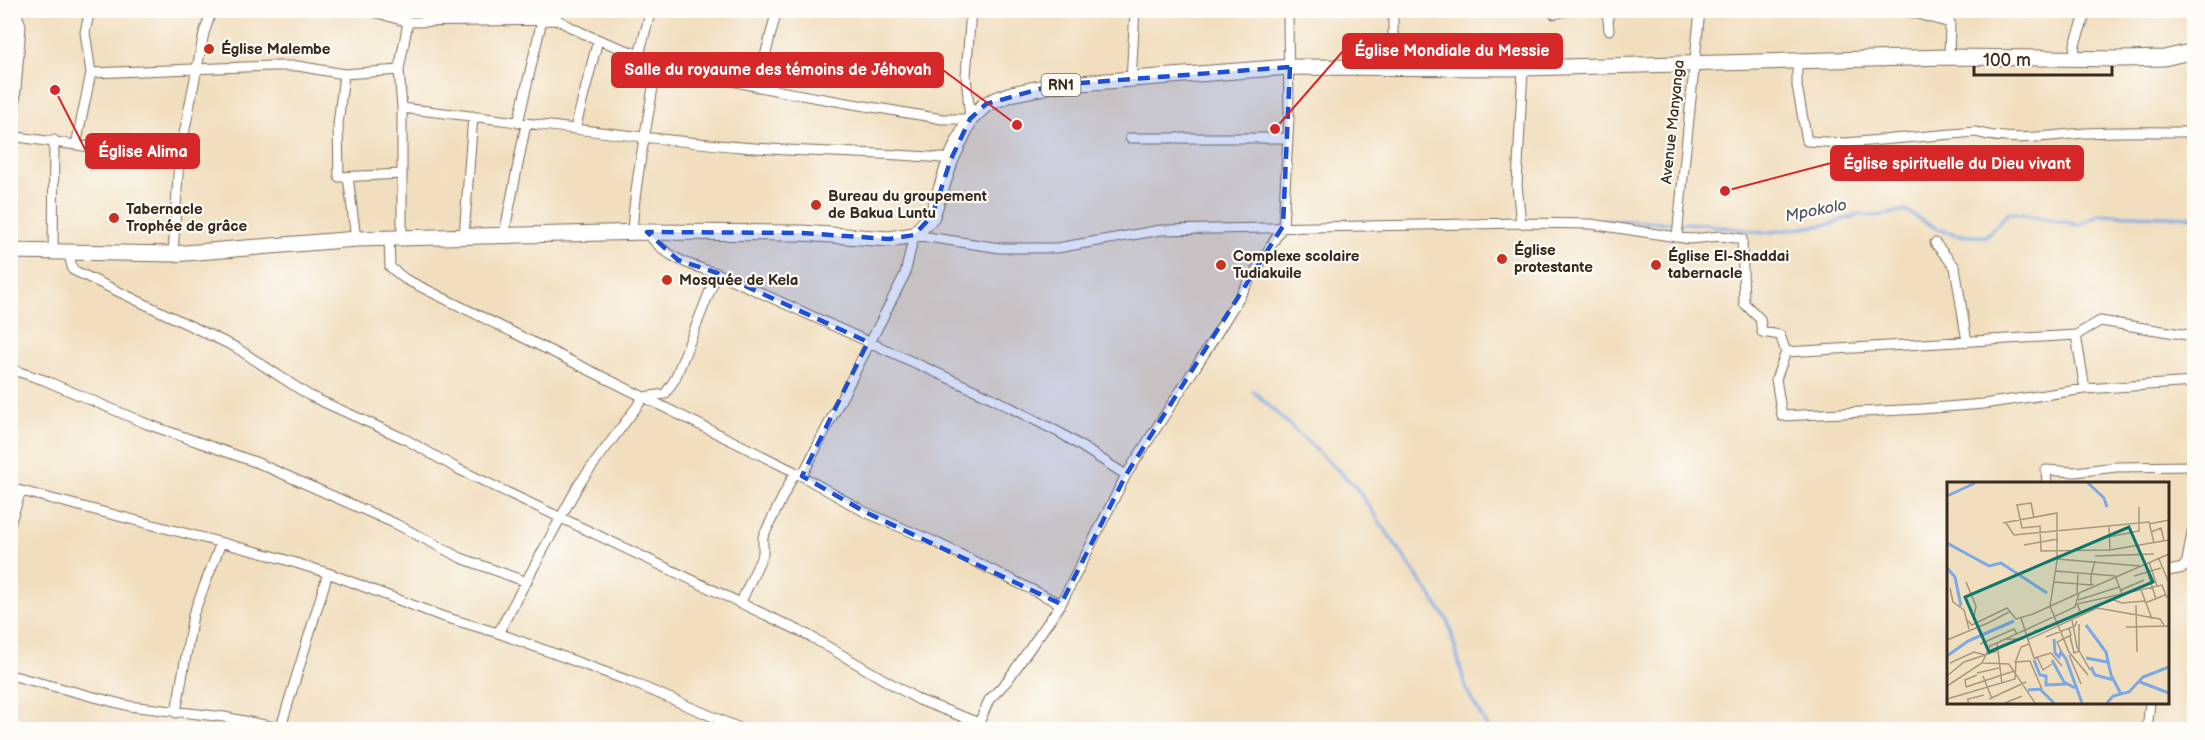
<svg xmlns="http://www.w3.org/2000/svg" width="2205" height="740" viewBox="0 0 2205 740" font-family="'Balsamiq Sans',sans-serif">
	<rect width="100%" height="100%" fill="#fdfcf7"/>
	<filter id="ink" filterUnits="userSpaceOnUse"><feTurbulence type="fractalNoise" baseFrequency=".0167" numOctaves="2"/><feDisplacementMap in="SourceGraphic" scale="12" xChannelSelector="R" yChannelSelector="G"/><feConvolveMatrix kernelMatrix="1 2 1 2 8 2 1 2 1" color-interpolation-filters="sRGB"/></filter>
	<filter id="wash" filterUnits="userSpaceOnUse"><feTurbulence type="fractalNoise" baseFrequency=".008" numOctaves="4" result="noise"/><feDisplacementMap in="SourceGraphic" scale="24" xChannelSelector="R" yChannelSelector="G"/><feGaussianBlur stdDeviation="1.35" result="paint"/><feColorMatrix in="noise" values="0 0 0 0 0 0 0 0 0 0 0 0 0 0 0 0 0 1.4 0 .05"/><feComposite in="paint" operator="in"/></filter>
	<g filter="url(#wash)">
		<rect width="100%" height="100%" fill="#f1debe"/>
		<g fill="none" stroke-linecap="round" stroke-linejoin="round">
			<!-- stream -->
			<path stroke="#7aa9e4" stroke-width="3" d="M1602 220 1703 224 1764 233 1830 224 1860 214 1876 216 1906 211C1934 229 1953 238 1986 236L2009 212 2079 225 2100 214 2194 217
				M1253 391 1355 486 1448 621 1466 689 1489 730"/>
		</g>
	</g>
	<g filter="url(#ink)">
		<g fill="none" stroke-linecap="round" stroke-linejoin="round">
			<!-- minor casing -->
			<g stroke="#7b6956" stroke-width="11">
				<path id="minor" d="M367 10 408 22
					M544 10C568 29 598 40 626 50 727 88 836 100 942 119H970L966 76 971 10
					M1393 10V66
					M1607 10 1609 30
					M1903 10 1950 23 1949 57
					M1554 14 1571 10
					M639 55 651 10
					M2074 58 2075 44 2087 10
					M1797 60V86L1807 141 1845 143 1976 132C2012 143 2051 135 2087 133 2123 131 2159 132 2194 132
					M91 73 271 66H298L344 74 399 70
					M344 74 338 125 339 177 402 174
					M1131 80 1135 10
					M757 87 777 10
					M402 108C515 121 628 137 741 147 811 153 881 152 951 159
					M518 123 542 20
					M575 129 598 40
					M10 136 179 159
					M1130 138H1287
					M76 145 91 73 85 32 90 10
					M10 166 21 25 15 10
					M348 177 356 239
					M1521 223 1517 185 1523 68
					M632 233C635 176 649 119 657 62
					M504 235 526 124
					M464 236 473 116
					M1677 237 1700 10
					M389 238 390 267 405 279 795 472 865 512 935 542 1061 604
					M402 238V108L399 70 408 22 558 20
					M1935 243 1955 267 1967 342
					M53 252 54 140
					M68 252 73 270 235 347 310 396 405 439 458 469 806 634 919 700 979 723
					M173 254 179 159 204 33 212 10
					M717 273 990 397 1062 434 1126 475
					M2076 335 2100 321 2194 336
					M1786 352 2076 335 2085 389
					M10 369 44 380 147 424 258 463 396 524 461 558 527 582
					M802 476 905 274 914 235 1000 248H1057L1161 230 1521 223 1591 224 1690 239 1721 236 1742 239 1744 303 1760 319 1762 332 1780 335 1786 352 1776 379 1782 416 1922 409 1983 404 2085 389 2194 382
					M2047 484 2046 470 2075 472 2116 467 2194 466
					M10 488 273 556 328 573 441 616 498 633 629 681 744 730
					M10 524 21 491
					M2168 571 2183 568 2187 561 2194 522
					M740 604 763 554V537L795 472
					M498 633 579 484 644 397 665 394 675 379 717 273C690 266 663 256 647 232
					M10 675 129 706 224 717 280 728
					M176 713 193 615 221 543
					M280 730 328 573
					M976 730 989 700 1007 681 1061 604 1126 475 1208 348 1283 226 1289 119 1288 10
					M2147 730 2150 702"/>
			</g>
			<!-- trunk casing -->
			<g stroke="#7b6956" stroke-width="17">
				<path id="trunk" d="M10 251 173 254 356 239 647 232 802 233 889 239 914 235 932 216 951 159 970 119 986 104 1011 94 1054 85 1290 67 1523 68 1949 57 2123 59 2164 58 2194 51"/>
			</g>
			<!-- minor -->
			<use href="#minor" stroke="#fff" stroke-width="9"/>
			<!-- trunk -->
			<use href="#trunk" stroke="#fff" stroke-width="15"/>
		</g>
	</g>
	<!-- marked area -->
	<path fill="#1d4ed8" fill-opacity="0.2" stroke="#1d4ed8" stroke-width="4.5" stroke-dasharray="12 8" stroke-linejoin="round" d="M1290 67 1283 226 1126 475 1061 604 865 512 802 476 868 342 717 273 678 260 647 232 802 233 889 239 914 235 932 216 951 159 970 119 986 104 1054 85Z"/>
	<!-- markers -->
	<g fill="#c8321e" stroke="#fdfcf7" stroke-width="2">
		<circle cx="209" cy="49" r="6"/>
		<circle cx="816" cy="205" r="6"/>
		<circle cx="114" cy="218" r="6"/>
		<circle cx="1502" cy="259" r="6"/>
		<circle cx="1221" cy="265" r="6"/>
		<circle cx="1656" cy="265" r="6"/>
		<circle cx="667" cy="280" r="6"/>
	</g>
	<g text-anchor="middle" dominant-baseline="central" stroke-width="4.5" stroke-linejoin="round" paint-order="stroke">
		<!-- shield labels -->
		<rect fill="#fdfcf7" stroke="#75695f" stroke-width="1.5" x="1041.5" y="74" width="39" height="22" rx="4.5"/>
		<g font-size="14" font-weight="bold" fill="#3b2a1e">
			<text x="1061" y="85">RN1</text>
		</g>
		<!-- poi labels -->
		<g font-size="15" font-weight="bold" fill="#3b2a1e" stroke="#fdfcf7" text-anchor="start">
			<text x="221" y="49">Église Malembe</text>
			<text x="828" y="196">Bureau du groupement<tspan x="828" dy="17">de Bakua Luntu</tspan></text>
			<text x="126" y="209">Tabernacle<tspan x="126" dy="17">Trophée de grâce</tspan></text>
			<text x="1514" y="250">Église<tspan x="1514" dy="17">protestante</tspan></text>
			<text x="1233" y="256">Complexe scolaire<tspan x="1233" dy="17">Tudiakuile</tspan></text>
			<text x="1668" y="256">Église El-Shaddai<tspan x="1668" dy="17">tabernacle</tspan></text>
			<text x="679" y="280">Mosquée de Kela</text>
		</g>
		<!-- street labels -->
		<g font-size="15" fill="#3b2a1e" stroke="#fdfcf7">
			<text transform="translate(1673 122) rotate(-84)">Avenue Manyanga</text>
		</g>
		<!-- water labels -->
		<g font-size="16" font-style="italic" fill="#515663" stroke="#fdfcf7">
			<text transform="translate(1816 211) rotate(-11)">Mpokolo</text>
		</g>
	</g>
	<!-- overview -->
	<g transform="translate(1947 482)">
		<rect width="222" height="222" fill="#f1debe"/>
		<path fill="none" stroke="#7aa9e4" stroke-width="3" d="M141 1 157 16 160 25M0 14 28 1M0 61 42 84 54 81 100 111M0 86 8 95 14 124M139 143 159 170 164 193 174 212M107 157 108 171 112 175 114 170 119 177 135 221M0 174 21 159 67 139M139 176 160 180M87 178 93 193 99 194V203L120 202M105 178 117 200 128 206M144 185 148 193 167 198M193 200 222 211M81 208 93 207 107 221M160 221 166 214 182 210 196 195 222 185"/>
		<path fill="none" stroke="#a8967e" stroke-width="1.5" d="M87 36 84 21 70 23 75 46 93 44 94 69 163 68 222 58M56 41 110 31V79L103 124 122 170 141 193M59 41 67 53 202 40 207 61M202 42 222 38M162 45 163 68M204 50 214 46 217 59M162 55 192 49V25M77 63 111 57M148 74 207 72M110 77 193 84M212 77 222 101M202 80 210 104M198 82 209 117M108 89 169 94M187 94 214 86M19 100 29 124 27 135M107 100 144 103M147 102 144 103V93L148 79M3 106 6 120 17 128 22 147M174 108 197 98M194 108 205 137M175 112 215 103 220 116M164 117 175 121 198 119M131 118 172 105M198 121 218 113M189 123 190 170M134 131 130 122 175 112 169 96M74 136 87 176 104 171 115 184M19 137 25 143 60 126 69 137 86 132 130 112 131 90M125 138 130 165 143 188M41 141 62 130M179 145 222 144M123 154 127 171 132 169V142M99 155 128 144 130 139M59 157H75L90 148M0 158 41 141M80 158 150 126 213 137 217 143M50 161 55 202M33 162 67 147 70 152M114 169 110 160 124 153 122 147M122 173 134 202M90 175 96 188 105 182M69 180 83 179 95 207M3 181 27 170 38 173M36 181 62 182 88 221M68 181 74 165 82 162M30 191 52 186M0 194 17 180 50 169M36 194 45 217M0 204 35 181 43 164 128 125 132 111 222 72M19 205 67 189M19 205 18 198 30 193M0 217 68 197 69 180M42 217 79 200M21 221V217L37 213M58 221 75 214"/>
		<path fill="#0f766e" fill-opacity="0.15" stroke="#0f766e" stroke-width="3" d="M182 45 206 100 42 170 18 115Z"/>
		<rect width="222" height="222" fill="none" stroke="#3b2a1e" stroke-width="3"/>
	</g>
	<!-- callouts -->
	<path fill="none" stroke="#d62828" stroke-width="2" d="M1275 129L1343 51M1017 125L943 70M55 90L86 151M1725 191L1831 163"/>
	<g fill="#d62828" stroke="#fdfcf7" stroke-width="2">
		<circle cx="1275" cy="129" r="6"/>
		<circle cx="1017" cy="125" r="6"/>
		<circle cx="55" cy="90" r="6"/>
		<circle cx="1725" cy="191" r="6"/>
	</g>
	<g fill="#d62828" stroke="#d62828" stroke-width="2">
		<rect x="1343" y="34" width="219" height="34" rx="6"/>
		<rect x="612" y="53" width="331" height="34" rx="6"/>
		<rect x="86" y="134" width="113" height="34" rx="6"/>
		<rect x="1831" y="146" width="252" height="34" rx="6"/>
	</g>
	<g font-size="16" text-anchor="middle" font-weight="bold" fill="#fff">
		<text x="1452" y="56">Église Mondiale du Messie</text>
		<text x="778" y="75">Salle du royaume des témoins de Jéhovah</text>
		<text x="143" y="157">Église Alima</text>
		<text x="1957" y="169">Église spirituelle du Dieu vivant</text>
	</g>
	<!-- margin -->
	<rect width="2205" height="740" fill="none" stroke="#fdfcf7" stroke-width="36"/>
	<!-- scale -->
	<path d="M1974 66v9h138v-9" fill="none" stroke="#3b2a1e" stroke-width="3"/>
	<text x="1983" y="66" font-size="18" fill="#3b2a1e" stroke="#fdfcf7" stroke-width="4.5" paint-order="stroke">100 m</text>
</svg>
